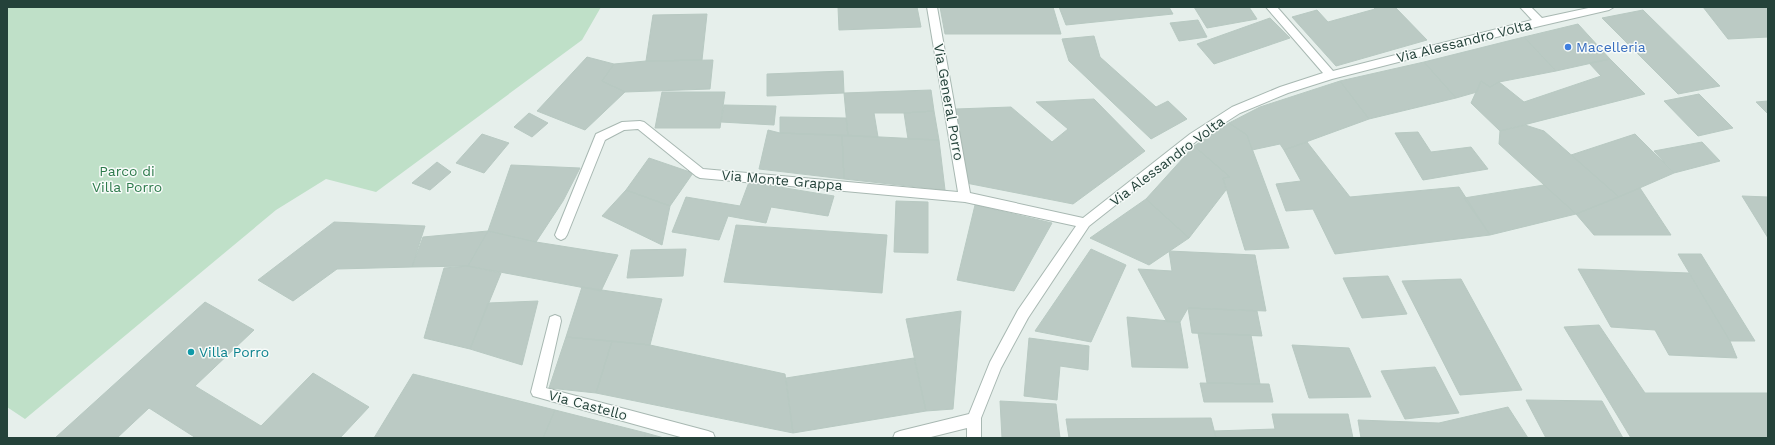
<svg xmlns="http://www.w3.org/2000/svg" width="1775" height="445" viewBox="0 0 1775 445" font-family="'Work Sans',sans-serif">
	<rect width="100%" height="100%" fill="#e6efeb"/>
	<!-- green -->
	<path fill="#bfe0c8" d="M7 7H601L582 40 376 192 326 179 276 210 25 419 7 407Z"/>
	<!-- building -->
	<path fill="#bbcac4" stroke="#b8c9c2" d="M838 7H917L921 27 839 30Z
		M940 7H1053L1061 34H945Z
		M1059 7H1169L1173 14 1066 25Z
		M1194 7H1249L1257 19 1207 28Z
		M1373 7H1395L1427 40 1336 66 1292 17 1317 10 1328 22 1375 9Z
		M1703 7H1768V37L1728 39Z
		M1643 10 1720 86 1678 94 1602 18Z
		M707 14 702 60 646 61 653 15Z
		M1270 18 1290 38 1214 64 1197 44Z
		M1198 20 1207 37 1179 41 1170 23Z
		M1578 24 1610 59 1556 71 1524 37Z
		M1094 36 1100 57 1156 107 1168 101 1187 119 1151 139 1069 61 1062 39Z
		M1524 37 1556 71 1499 82 1490 87 1481 81 1477 92 1456 98 1424 62Z
		M587 57 614 64 602 81 625 92 585 130 537 111Z
		M1610 59 1645 94 1500 131 1471 103 1481 81 1490 87 1499 82 1524 102 1601 76 1589 63Z
		M713 60 710 89 625 92 602 81 614 64 646 61Z
		M1424 62 1456 98 1369 119 1340 81Z
		M843 71 844 93 767 96V74Z
		M1340 81 1369 119 1284 150 1280 144 1252 150 1247 135 1229 123 1260 107Z
		M931 90 934 111 904 113H874L878 137 848 136 844 93Z
		M662 92H725L720 128H655Z
		M1699 94 1733 128 1698 136 1664 101Z
		M1094 99 1145 151 1073 204 966 183 956 109 1011 107 1052 142 1068 129 1036 102Z
		M1768 101V114L1756 102Z
		M724 105 776 106 774 125 721 122Z
		M934 111 939 140 908 139 904 113Z
		M529 113 548 123 532 137 514 127Z
		M780 117 846 118 848 136 780 133Z
		M1229 123 1247 135 1289 248 1245 250 1223 178 1230 177 1194 146Z
		M1525 125 1544 131 1619 197 1576 214 1499 144 1500 131Z
		M768 130 780 133 842 135 844 179 759 169Z
		M1418 132 1431 152 1471 147 1488 169 1423 180 1395 133Z
		M482 134 509 143 484 173 456 163Z
		M1635 134 1674 173 1619 197 1571 155Z
		M842 135 939 140 945 190 844 179Z
		M1307 142 1350 197 1459 187 1490 235 1335 254 1313 209 1286 211 1276 184 1301 181 1284 150Z
		M1702 142 1720 161 1674 173 1654 151Z
		M1194 146 1230 177 1223 178 1226 190 1189 238 1146 199Z
		M649 158 693 173 670 206 626 190Z
		M437 162 451 172 430 190 412 183Z
		M511 165 580 168 563 201 536 242 488 231Z
		M749 182 834 196 828 216 771 207 766 223 728 216 719 240 672 232 686 197 740 206Z
		M1544 185 1576 214 1490 235 1464 198Z
		M1640 188 1671 235H1594L1576 214Z
		M626 190 670 206 662 245 602 216Z
		M1742 196 1768 197V238Z
		M1146 199 1189 238 1149 265 1090 238Z
		M896 201 928 202V253L894 252Z
		M975 205 1052 223 1014 291 957 280Z
		M334 222 425 226 412 267 337 269 293 301 258 280Z
		M736 225 887 235 882 293 724 282Z
		M488 231 468 266 412 267 423 237Z
		M488 231 536 242 618 255 601 291 468 266Z
		M686 249 683 276 627 278 631 250Z
		M1091 249 1126 265 1091 342 1035 331Z
		M1169 251 1255 255 1266 311 1188 308 1180 322H1167L1138 269 1172 271Z
		M1678 254H1701L1755 341H1730Z
		M468 266 501 273 470 349 424 338 444 268Z
		M1578 269 1689 273 1730 341 1737 358 1669 355 1655 330 1611 327Z
		M1388 276 1407 314 1362 318 1343 278Z
		M1461 279 1522 390 1460 395 1402 281Z
		M582 287 662 299 650 345 566 337Z
		M538 301 522 365 470 349 488 303Z
		M205 302 254 330 195 386 261 426 313 373 369 407 340 438H196L149 408 117 438H55Z
		M1188 308 1257 311 1262 336 1192 333Z
		M961 311 953 409 926 411 906 319Z
		M1127 317 1180 322 1188 368 1132 367Z
		M1599 325 1645 393H1768V438H1631L1564 327Z
		M1198 333 1251 335 1260 384 1207 383Z
		M566 337 612 341 596 393 549 388Z
		M1029 338 1089 346 1088 370 1060 366 1057 400 1024 396Z
		M612 341 650 345 785 374 793 433 596 393Z
		M1292 345 1349 348 1371 397 1309 398Z
		M914 358 926 411 793 433 786 378Z
		M1435 367 1459 413 1405 419 1381 371Z
		M413 374 555 410 543 438H374Z
		M1200 383 1269 384 1273 402H1204Z
		M1526 400 1602 401 1623 438H1546Z
		M1000 401 1056 404 1060 438H1002Z
		M1508 407 1528 438H1361L1358 420 1439 423Z
		M555 410 646 433 644 438H543Z
		M1272 414H1348L1353 438H1216L1214 431 1275 429Z
		M1211 418 1216 438H1069L1066 419Z
		M646 433 664 438H644Z"/>
	<g fill="none" stroke-linecap="round" stroke-linejoin="round">
		<!-- minor casing -->
		<g stroke="#a8b8b2" stroke-width="2">
			<path id="minor" d="M927 7H937L970 193 1083 218 1190 134 1232 107 1280 87 1323 73 1266 7H1277L1333 71 1532 20 1520 7H1531L1542 18 1593 7H1614L1609 10 1540 26 1332 79 1288 93 1240 113 1198 140 1089 226 1028 318 1001 368 981 418V438H967V428L927 438H893L895 433 900 431 969 414 990 362 1018 310 1076 226 965 202 700 178 696 176 638 129 624 130 605 140 567 235 565 238 561 240 557 238 555 235 596 134 622 122 640 121 644 122 703 169 958 192Z
				M555 315 560 317 561 321 546 388 708 431 713 433 715 438H684L533 396 531 392 549 321 550 317Z"/>
		</g>
		<!-- minor -->
		<use href="#minor" fill="#fff" fill-rule="evenodd"/>
	</g>
	<!-- markers -->
	<circle fill="#3f7fe0" stroke="#f7fbf9" stroke-width="1.5" cx="1568" cy="47" r="4"/>
	<circle fill="#0f9aa8" stroke="#f7fbf9" stroke-width="1.5" cx="191" cy="352" r="4"/>
	<g text-anchor="middle" dominant-baseline="central" stroke-width="3" stroke-linejoin="round" paint-order="stroke">
		<!-- street labels -->
		<g font-size="14" fill="#24423a" stroke="#f7fbf9">
			<text transform="translate(1464 41) rotate(-14)">Via Alessandro Volta</text>
			<text transform="translate(949 102) rotate(80)">Via General Porro</text>
			<text transform="translate(1167 161) rotate(-37)">Via Alessandro Volta</text>
			<text transform="translate(782 180) rotate(5)">Via Monte Grappa</text>
			<text transform="translate(588 405) rotate(15)">Via Castello</text>
		</g>
		<!-- shop labels -->
		<g font-size="14" fill="#366cbe" stroke="#f7fbf9" text-anchor="start">
			<text x="1576" y="47">Macelleria</text>
		</g>
		<!-- park labels -->
		<g font-size="14" fill="#2d7a4b" stroke="#f7fbf9">
			<text x="127" y="171">Parco di<tspan x="127" dy="16">Villa Porro</tspan></text>
		</g>
		<!-- culture labels -->
		<g font-size="14" fill="#0d838f" stroke="#f7fbf9" text-anchor="start">
			<text x="199" y="352">Villa Porro</text>
		</g>
	</g>
	<!-- border -->
	<rect width="1775" height="445" fill="none" stroke="#24423a" stroke-width="16"/>
</svg>
